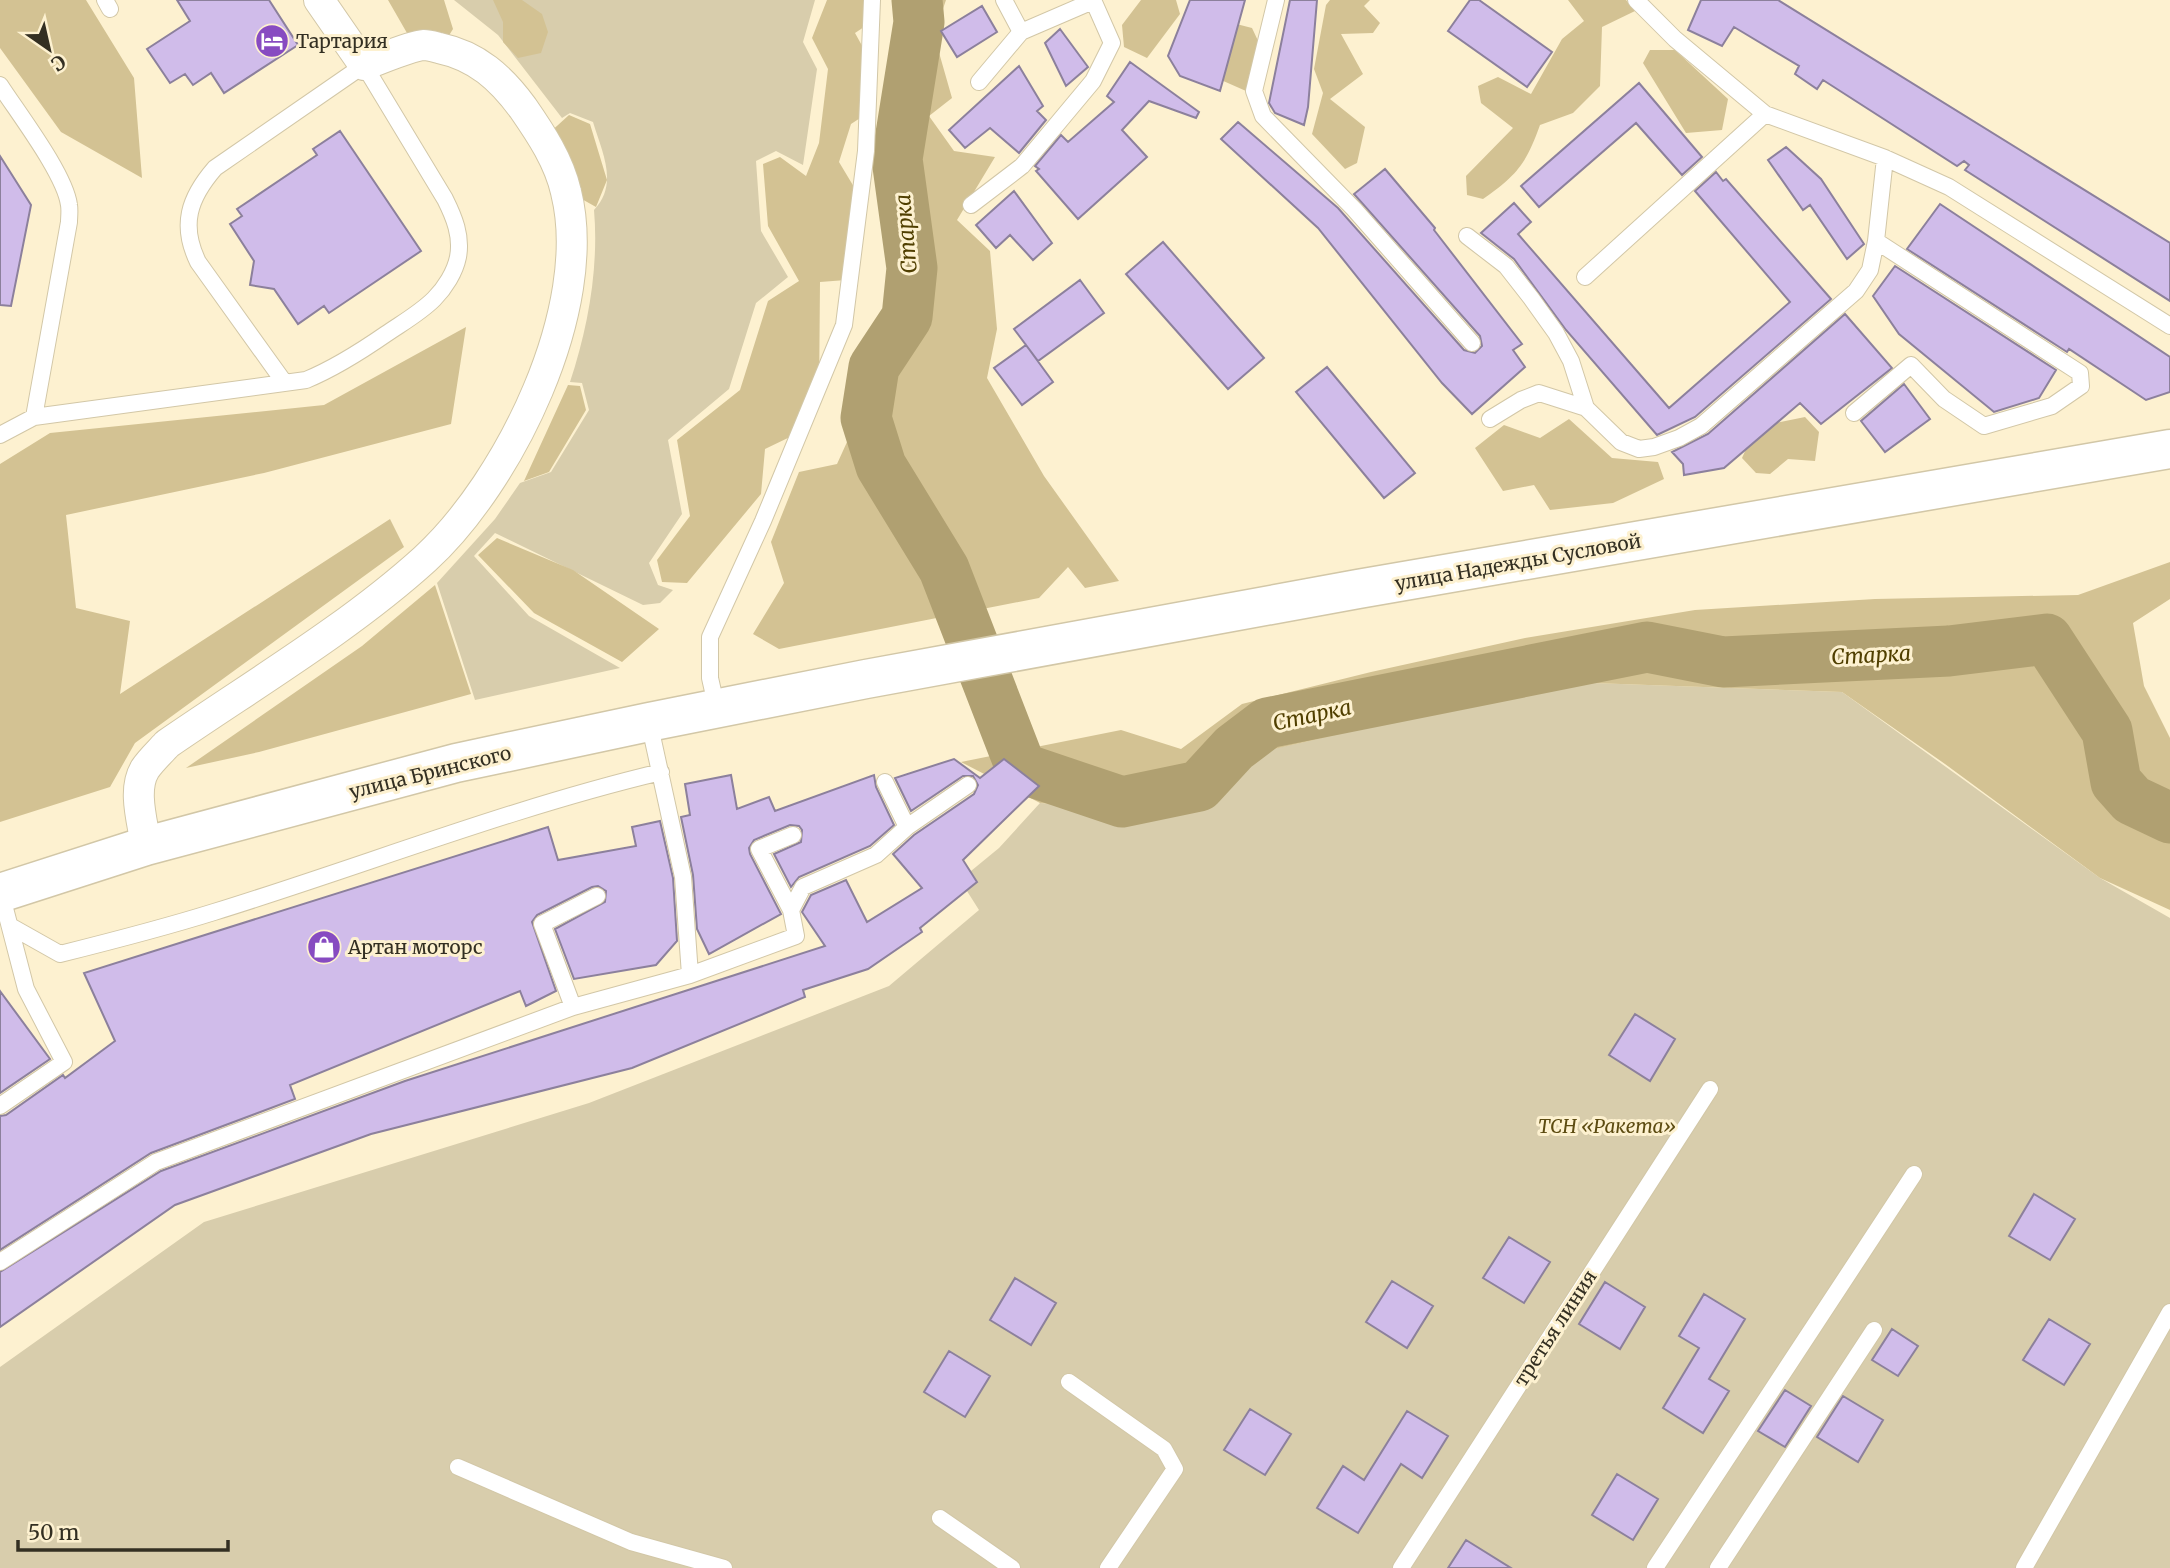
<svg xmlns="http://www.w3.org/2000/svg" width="2170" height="1568" viewBox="0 0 2170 1568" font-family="Merriweather,serif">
	<rect width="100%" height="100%" fill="#fdf1d0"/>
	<!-- green -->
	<path fill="#d8cdac" d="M454 0H815L803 42 817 69 803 165 776 151 756 161 761 231 788 277 756 303 729 389 668 440 682 514 649 563 658 585 673 590 660 603 643 605 495 533 474 556 529 616 620 668 475 700 437 583 495 519 520 483 551 472 589 410 582 383 570 382C588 328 599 267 594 210 619 184 602 152 593 122L570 113 562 118 498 35Z
		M1565 682 1842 692 2100 878 2170 918V1568H0V1367L204 1222 589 1103 889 986 979 910 960 880 999 848 1040 803 1117 809 1203 794 1265 751Z"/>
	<!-- forest -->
	<path fill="#d3c293" d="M0 0H86L134 78 142 178 61 132 0 48Z
		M388 0H444L453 29 438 53 411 40Z
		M493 0H522L542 14 548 32 541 53 518 58 503 42V22Z
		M827 0H870L879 17 855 33 876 71 871 111 851 124 839 162 863 202 846 280 820 282 819 396 792 436 765 449 761 494 687 583 662 582 657 560 690 516 677 440 740 390 768 301 799 281 768 226 763 164 780 157 806 176 819 143 828 69 812 38Z
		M907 0H946L934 35 952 98 929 116 954 151 995 157 957 220 990 251 997 329 987 378 1044 476 1119 581 1085 588 1068 567 1039 598 779 649 753 634 784 583 771 542 799 472 837 464 857 420 893 267 907 143 920 81Z
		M1141 0H1176L1180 14 1147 58 1124 47 1122 25Z
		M1330 0H1370L1364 6 1380 23 1373 33 1341 34 1363 74 1330 99 1365 127 1357 163 1345 169 1312 134 1323 93 1314 69 1326 5Z
		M1568 0H1626L1635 11 1602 27 1600 86 1573 113 1540 125C1526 164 1517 175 1483 199L1467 195 1466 176 1513 128 1481 103 1478 86 1498 77 1531 94 1562 39 1584 21Z
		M1217 19 1252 28 1269 64 1246 91 1212 76Z
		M1650 50H1675L1728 99 1722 130 1686 133 1643 63Z
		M569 115 590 124 607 180 596 207 571 193 547 135Z
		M466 327 451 424 264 473 66 515 76 608 130 621 120 694 390 519 404 547 135 743 110 787 0 822V464L50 433 324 405Z
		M568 385 580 386 586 410 549 472 524 481Z
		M1805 417 1819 432 1815 461 1788 459 1770 474 1756 473 1742 458 1756 427Z
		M1569 419 1612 458 1658 462 1664 479 1613 503 1550 510 1534 485 1503 491 1475 448 1504 425 1540 438Z
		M497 538 573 570 659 629 622 662 534 613 478 555Z
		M2170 562V599L2133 623 2144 686 2170 738V910L2100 878 1945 764 1842 692 1565 682 1266 751 1203 794 1117 809 1040 803 961 762 1121 730 1181 749 1242 704 1371 672 1525 638 1695 610 1875 599 2078 595Z
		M435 585 471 694 259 752 186 768 362 646Z"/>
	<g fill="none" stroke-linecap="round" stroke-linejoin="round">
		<!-- river -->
		<path stroke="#b0a071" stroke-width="51" d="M917 0 919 22 897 159 912 268 907 317 874 367 866 418 881 466 944 569 1021 768 1122 802 1199 786 1234 748 1267 723 1647 647 1723 662 1949 651 2047 639 2107 731 2116 782 2132 800 2170 818"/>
	</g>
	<!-- building -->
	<path fill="#d0bcea" stroke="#8c809c" stroke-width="2" d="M177 0H269L298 45 224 93 211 73 193 85 185 74 170 83 147 49 190 21Z
		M1190 0H1245L1220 91 1180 76 1168 56Z
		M1290 0H1317L1308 107 1304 125 1275 113 1269 103Z
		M1470 0H1479L1552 52 1527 87 1448 31Z
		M1701 0H1778L2170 243V301L1965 170 1969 165 1964 161 1957 166 1823 80 1817 89 1795 74 1799 66 1734 27 1722 46 1688 30Z
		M982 6 997 32 957 57 941 31Z
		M1060 29 1088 67 1066 86 1045 43Z
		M1130 62 1199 112 1196 118 1149 101 1122 130 1147 157 1078 219 1036 171 1039 169 1035 166 1061 135 1068 142 1114 102 1107 96Z
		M1019 66 1043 106 1037 111 1046 120 1019 153 990 128 965 148 949 130Z
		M1639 83 1702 157 1682 175 1636 123 1539 207 1521 186Z
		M1238 122 1338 208 1464 350 1475 353 1482 346 1480 336 1354 194 1385 169 1435 228 1434 230 1522 344 1513 350 1525 367 1472 414 1442 383 1318 228 1221 139Z
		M340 131 421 251 329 313 324 306 298 324 274 289 250 285 254 261 230 224 242 216 237 209 317 155 313 149Z
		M1786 147 1821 179 1864 244 1847 259 1810 205 1803 210 1768 160Z
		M0 156 31 205 11 306 0 305Z
		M1716 172 1723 181 1726 179 1831 299 1695 417 1657 435 1566 330 1514 259 1481 233 1514 203 1531 222 1518 234 1669 408 1790 302 1695 191Z
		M1014 191 1052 243 1033 260 1010 235 996 248 976 225Z
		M1940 204 2170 357V392L2146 400 2069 349 2067 352 1907 249Z
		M1163 242 1264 358 1228 389 1126 274Z
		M1895 266 2056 370 2039 398 1994 412 1899 334 1873 296Z
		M1080 280 1104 313 1038 361 1014 329Z
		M1845 314 1892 368 1821 424 1800 403 1724 468 1684 475 1683 464 1672 452 1708 434Z
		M1026 345 1053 382 1022 405 994 368Z
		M1327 367 1415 473 1384 498 1296 392Z
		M1904 384 1930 419 1885 452 1861 421Z
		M954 759 980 778 1004 759 1039 786 963 860 977 882 920 928 922 932 868 969 803 990 805 997 632 1068 371 1134 175 1205 0 1327V1272L161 1171 405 1081 825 946 802 912 811 895 846 880 867 922 922 888 893 854 914 835 974 794 978 785 973 776H963L911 811 895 778Z
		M731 775 737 809 769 797 775 811 874 775 876 787 894 825 870 846 799 877 791 887 774 854 801 842 802 830 799 826 790 825 754 840 749 848 750 854 781 914 709 954 697 929 693 875 681 817 690 815 685 784Z
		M660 821 673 878 677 941 656 965 574 979 555 929 605 902 606 891 598 886 592 887 537 915 532 922 556 991 526 1006 520 991 290 1085 295 1099 151 1153 0 1250V1116L6 1115 63 1075 65 1078 115 1041 84 973 548 827 558 860 636 846 632 827Z
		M0 991 50 1059 0 1093Z
		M1635 1014 1675 1039 1650 1081 1609 1055Z
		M2034 1194 2075 1219 2050 1260 2009 1236Z
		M1509 1237 1550 1262 1524 1303 1483 1278Z
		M1015 1278 1056 1303 1031 1345 990 1320Z
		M1392 1281 1433 1306 1407 1348 1366 1322Z
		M1605 1282 1645 1307 1620 1349 1579 1324Z
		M1704 1294 1745 1319 1709 1379 1729 1391 1703 1433 1663 1408 1699 1348 1679 1336Z
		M2049 1319 2090 1344 2064 1385 2023 1360Z
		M1892 1329 1918 1346 1898 1376 1872 1360Z
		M949 1351 990 1376 965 1417 924 1392Z
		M1785 1390 1811 1406 1785 1447 1758 1431Z
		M1843 1396 1883 1420 1858 1462 1817 1437Z
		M1250 1409 1291 1434 1265 1475 1224 1450Z
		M1407 1411 1448 1436 1422 1478 1401 1464 1358 1533 1317 1508 1343 1466 1364 1480Z
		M1617 1474 1658 1499 1633 1540 1592 1515Z
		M1466 1540 1511 1568H1448Z"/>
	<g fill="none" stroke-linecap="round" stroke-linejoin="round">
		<!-- lane casing -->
		<g stroke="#d2c7a7" stroke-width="18">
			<path id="lane" d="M105 0 110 9
				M1004 0 1021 32 1093 1
				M1276 0 1254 91 1263 116 1354 209 1472 343
				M1636 0 1675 39 1765 114 1885 158 1949 187 2170 326
				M979 82 1021 32
				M0 85C18 113 65 174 69 205 70 211 69 217 69 222L34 417
				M971 205 1022 166 1093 81 1112 43 1093 0
				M1467 236 1506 266 1531 298 1556 333 1571 361 1586 408 1621 442 1639 449 1654 447 1679 438 1701 426 1856 291 1870 270 1876 241 1885 158
				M1585 277 1765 114
				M1854 413 1911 365 1944 399 1984 426 2052 406 2081 386 2080 373 1876 241
				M1490 419 1521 400 1539 393 1586 408
				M0 435 34 417 306 380C335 368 360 352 386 334 402 323 420 313 434 299 445 288 455 272 458 257 462 236 454 217 445 199L364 65 215 168C189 198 180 225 198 262L284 382
				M717 709 710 678V637L763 521 844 325 866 151 872 0
				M649 722 683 877 690 975
				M885 782 907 827
				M791 910 759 849 793 835
				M12 927 60 954C112 941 163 928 214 912 363 866 510 808 661 772
				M573 1007 542 924 597 896
				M0 1106 64 1062 26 989 1 893
				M0 1262 156 1162 573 1007 690 975 796 936 791 910 803 887 876 855 907 827 968 785
				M1069 1382 1164 1449 1175 1469 1108 1568
				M458 1467 631 1542 724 1568
				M940 1518 1012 1568
				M1401 1568 1710 1089
				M1655 1568 1914 1174
				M1718 1568 1874 1330
				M2024 1568 2170 1312"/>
		</g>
		<!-- street casing -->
		<g stroke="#d2c7a7" stroke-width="32">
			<path id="street" d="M146 846C143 823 132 790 145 769 151 760 160 752 167 744 251 686 349 628 425 559 509 482 595 308 566 192 559 161 541 134 523 108 501 78 477 56 439 48 435 47 429 45 424 45 409 46 379 60 364 65L319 0"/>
		</g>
		<!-- secondary casing -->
		<g stroke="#d2c7a7" stroke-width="41">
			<path id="secondary" d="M0 893 146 846 456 763 649 722 866 679 1358 589 2170 449"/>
		</g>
		<!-- lane -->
		<use href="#lane" stroke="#fff" stroke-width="16"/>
		<!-- street -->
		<use href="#street" stroke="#fff" stroke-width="30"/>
		<!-- secondary -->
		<use href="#secondary" stroke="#fff" stroke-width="38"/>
	</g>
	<!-- icons -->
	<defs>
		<g id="hotel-disc" transform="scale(1.75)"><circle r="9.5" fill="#874bc1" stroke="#fdf1d0"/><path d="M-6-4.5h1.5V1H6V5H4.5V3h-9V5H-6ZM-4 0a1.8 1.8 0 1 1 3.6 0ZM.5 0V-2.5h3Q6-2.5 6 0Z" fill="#fff"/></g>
		<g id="shop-disc" transform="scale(1.75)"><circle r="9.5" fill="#874bc1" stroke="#fdf1d0"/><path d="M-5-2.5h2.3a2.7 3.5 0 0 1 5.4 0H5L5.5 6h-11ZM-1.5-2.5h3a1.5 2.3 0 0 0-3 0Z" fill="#fff"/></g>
	</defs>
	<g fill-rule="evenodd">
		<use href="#hotel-disc" x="272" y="41"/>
		<use href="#shop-disc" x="324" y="947"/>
	</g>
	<g text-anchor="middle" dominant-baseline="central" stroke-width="6" stroke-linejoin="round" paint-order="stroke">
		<!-- poi labels -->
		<g font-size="19" fill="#332f22" stroke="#fdf1d0" text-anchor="start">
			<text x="296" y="41">Тартария</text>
			<text x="348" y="947">Артан моторс</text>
		</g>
		<!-- street labels -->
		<g font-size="19" fill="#332f22" stroke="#fdf1d0">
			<text transform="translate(1518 562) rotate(-10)">улица Надежды Сусловой</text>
			<text transform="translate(430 772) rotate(-14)">улица Бринского</text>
			<text transform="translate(1555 1328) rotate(-57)">третья линия</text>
		</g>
		<!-- park labels -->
		<g font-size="19" font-style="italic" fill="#5c4b11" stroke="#fdf1d0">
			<text x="1607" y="1126">ТСН «Ракета»</text>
		</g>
		<!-- water labels -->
		<g font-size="21" font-style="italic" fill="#503f00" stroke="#fdf1d0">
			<text transform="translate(906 234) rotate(-95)">Старка</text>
			<text transform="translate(1871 655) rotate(-3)">Старка</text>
			<text transform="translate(1312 715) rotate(-12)">Старка</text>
		</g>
	</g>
	<!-- north arrow -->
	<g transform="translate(49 49) rotate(146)" stroke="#fdf1d0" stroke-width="5" paint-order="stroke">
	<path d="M0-5L12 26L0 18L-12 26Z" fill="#332f22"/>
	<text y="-10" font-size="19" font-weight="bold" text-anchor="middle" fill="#332f22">С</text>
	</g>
	<!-- scale -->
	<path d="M18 1540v10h210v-10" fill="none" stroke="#332f22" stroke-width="3.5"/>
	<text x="28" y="1540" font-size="21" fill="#332f22" stroke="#fdf1d0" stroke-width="5" paint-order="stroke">50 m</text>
</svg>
